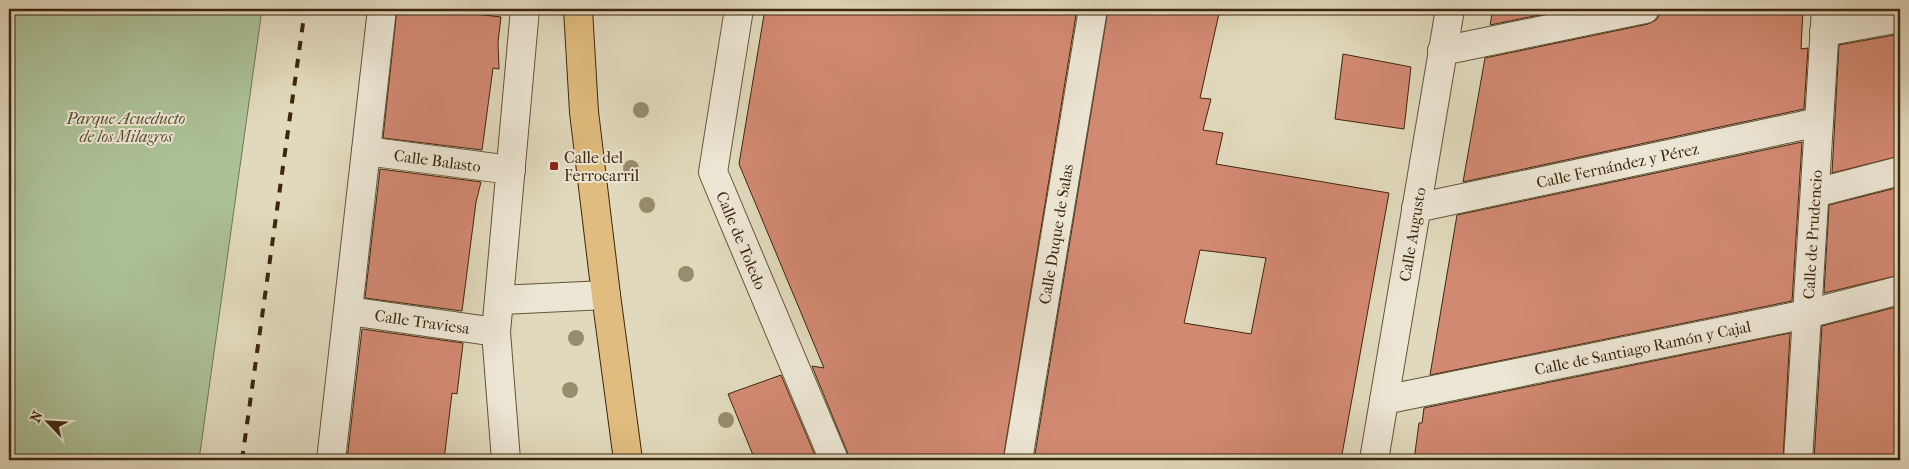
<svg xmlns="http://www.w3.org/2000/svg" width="1909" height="469" viewBox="0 0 1909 469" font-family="'IM FELL French Canon',serif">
	<rect width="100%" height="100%" fill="#e1d9bd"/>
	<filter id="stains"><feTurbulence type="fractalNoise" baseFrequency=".004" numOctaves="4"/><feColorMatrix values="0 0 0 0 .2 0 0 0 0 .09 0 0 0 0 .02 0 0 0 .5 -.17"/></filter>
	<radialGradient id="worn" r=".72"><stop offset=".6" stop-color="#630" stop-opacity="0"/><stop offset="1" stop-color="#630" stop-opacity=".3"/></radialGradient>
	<!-- green -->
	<path fill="#acc096" stroke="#747451" d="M9 9H262L199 460H9Z"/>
	<!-- building -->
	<path fill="#d28972" stroke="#3d270c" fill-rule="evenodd" d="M397 9H434L501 17 498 42 499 69 493 68 482 150 383 138Z
		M765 9H1077L1003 460H849L848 454 812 366 824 368 739 164Z
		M1108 9H1220L1200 98 1211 99 1203 130 1223 133 1216 164 1389 193 1341 460H1034ZM1200 250 1266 258 1251 334 1184 323Z
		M1493 9H1569L1490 25Z
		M1660 9H1803L1801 49 1808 48 1804 109 1463 182 1485 58 1648 24 1656 20 1660 14Z
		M1900 34V156L1832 173 1839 45Z
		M1343 54 1411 67 1404 129 1335 119Z
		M1802 142 1792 301 1430 375 1457 215Z
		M380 169 481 182 476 202 462 311 365 298Z
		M1900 187V275L1824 293 1829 205Z
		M1900 306V460H1814L1822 326Z
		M362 329 463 343 457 394 452 393 444 460H347Z
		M1790 333 1783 460H1414L1419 423H1422L1424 408Z
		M781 375 817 460H755L728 394Z"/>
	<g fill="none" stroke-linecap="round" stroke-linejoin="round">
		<!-- street casing -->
		<g stroke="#665438" stroke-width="30">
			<g id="street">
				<path id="s1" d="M739 9 713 172 834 460"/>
				<path d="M1824 32 1900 18"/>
				<path d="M1442 51 1645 9"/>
				<path id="s2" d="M366 151 511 170"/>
				<path d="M1815 193 1900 171"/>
				<path id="s3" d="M1416 208 1819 122"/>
				<path d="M500 300 606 295"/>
				<path id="s4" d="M349 311 496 332"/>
				<path id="s5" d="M1384 400 1807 314 1900 290"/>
				<path d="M331 460 382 9"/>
				<path d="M506 460 496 332 525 9"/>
				<path id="s6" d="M1018 460 1093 9"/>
				<path id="s7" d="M1374 460 1450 9"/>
				<path id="s8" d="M1798 460 1826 9"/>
			</g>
		</g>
		<!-- primary casing -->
		<g stroke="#3d270c" stroke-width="30">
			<path id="primary" d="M578 9 584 112 606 295 628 460"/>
		</g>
		<!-- street -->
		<use href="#street" stroke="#ece6d4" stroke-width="28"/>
		<!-- primary -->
		<use href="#primary" stroke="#e0bc7e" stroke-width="28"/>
		<!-- rail -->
		<path stroke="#3d270c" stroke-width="4" stroke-dasharray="9 9" stroke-linecap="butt" d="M242 460 305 9"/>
	</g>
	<!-- trees -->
	<g fill="#968c6e">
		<circle cx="641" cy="110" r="8"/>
		<circle cx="631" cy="168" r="8"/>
		<circle cx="647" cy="205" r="8"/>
		<circle cx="686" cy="274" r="8"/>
		<circle cx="576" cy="338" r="8"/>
		<circle cx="570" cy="390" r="8"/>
		<circle cx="726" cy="420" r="8"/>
	</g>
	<!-- markers -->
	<rect fill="#8f2418" stroke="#ece6d4" stroke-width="2" x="549" y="161" width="10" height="10" rx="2.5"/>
	<g text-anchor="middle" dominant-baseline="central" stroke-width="4" stroke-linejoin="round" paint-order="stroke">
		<!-- park labels -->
		<g font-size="16" font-style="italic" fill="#594d2e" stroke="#ece6d4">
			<text x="126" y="118">Parque Acueducto<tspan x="126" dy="18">de los Milagros</tspan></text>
		</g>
		<!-- poi labels -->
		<g font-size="16" fill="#3d270c" stroke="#ece6d4" text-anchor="start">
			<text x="564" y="157">Calle del<tspan x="564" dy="18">Ferrocarril</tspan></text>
		</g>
		<!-- street labels -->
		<g font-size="16" fill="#3d270c" stroke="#ece6d4">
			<text stroke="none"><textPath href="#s2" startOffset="72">Calle Balasto</textPath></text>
			<text stroke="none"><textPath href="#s3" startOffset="206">Calle Fernández y Pérez</textPath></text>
			<text stroke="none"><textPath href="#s6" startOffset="229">Calle Duque de Salas</textPath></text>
			<text stroke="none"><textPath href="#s7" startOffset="229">Calle Augusto</textPath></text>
			<text stroke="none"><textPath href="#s8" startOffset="226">Calle de Prudencio</textPath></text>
			<text stroke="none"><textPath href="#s1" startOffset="239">Calle de Toledo</textPath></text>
			<text stroke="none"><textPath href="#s4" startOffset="74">Calle Traviesa</textPath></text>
			<text stroke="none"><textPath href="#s5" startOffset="264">Calle de Santiago Ramón y Cajal</textPath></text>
		</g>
	</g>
	<!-- margin -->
	<rect width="1909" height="469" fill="none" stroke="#e1d9bd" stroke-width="30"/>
	<rect x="10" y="10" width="1889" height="449" fill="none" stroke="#3d270c" stroke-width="2.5"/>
	<rect x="15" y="15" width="1879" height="439" fill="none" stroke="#3d270c"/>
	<!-- north arrow -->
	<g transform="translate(48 422) rotate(295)" stroke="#ece6d4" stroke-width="4" paint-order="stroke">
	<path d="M0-4L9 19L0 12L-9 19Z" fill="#3d270c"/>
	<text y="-8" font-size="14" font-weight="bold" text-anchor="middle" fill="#3d270c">N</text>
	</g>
	<rect width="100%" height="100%" filter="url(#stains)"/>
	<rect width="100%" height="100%" fill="url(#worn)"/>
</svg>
